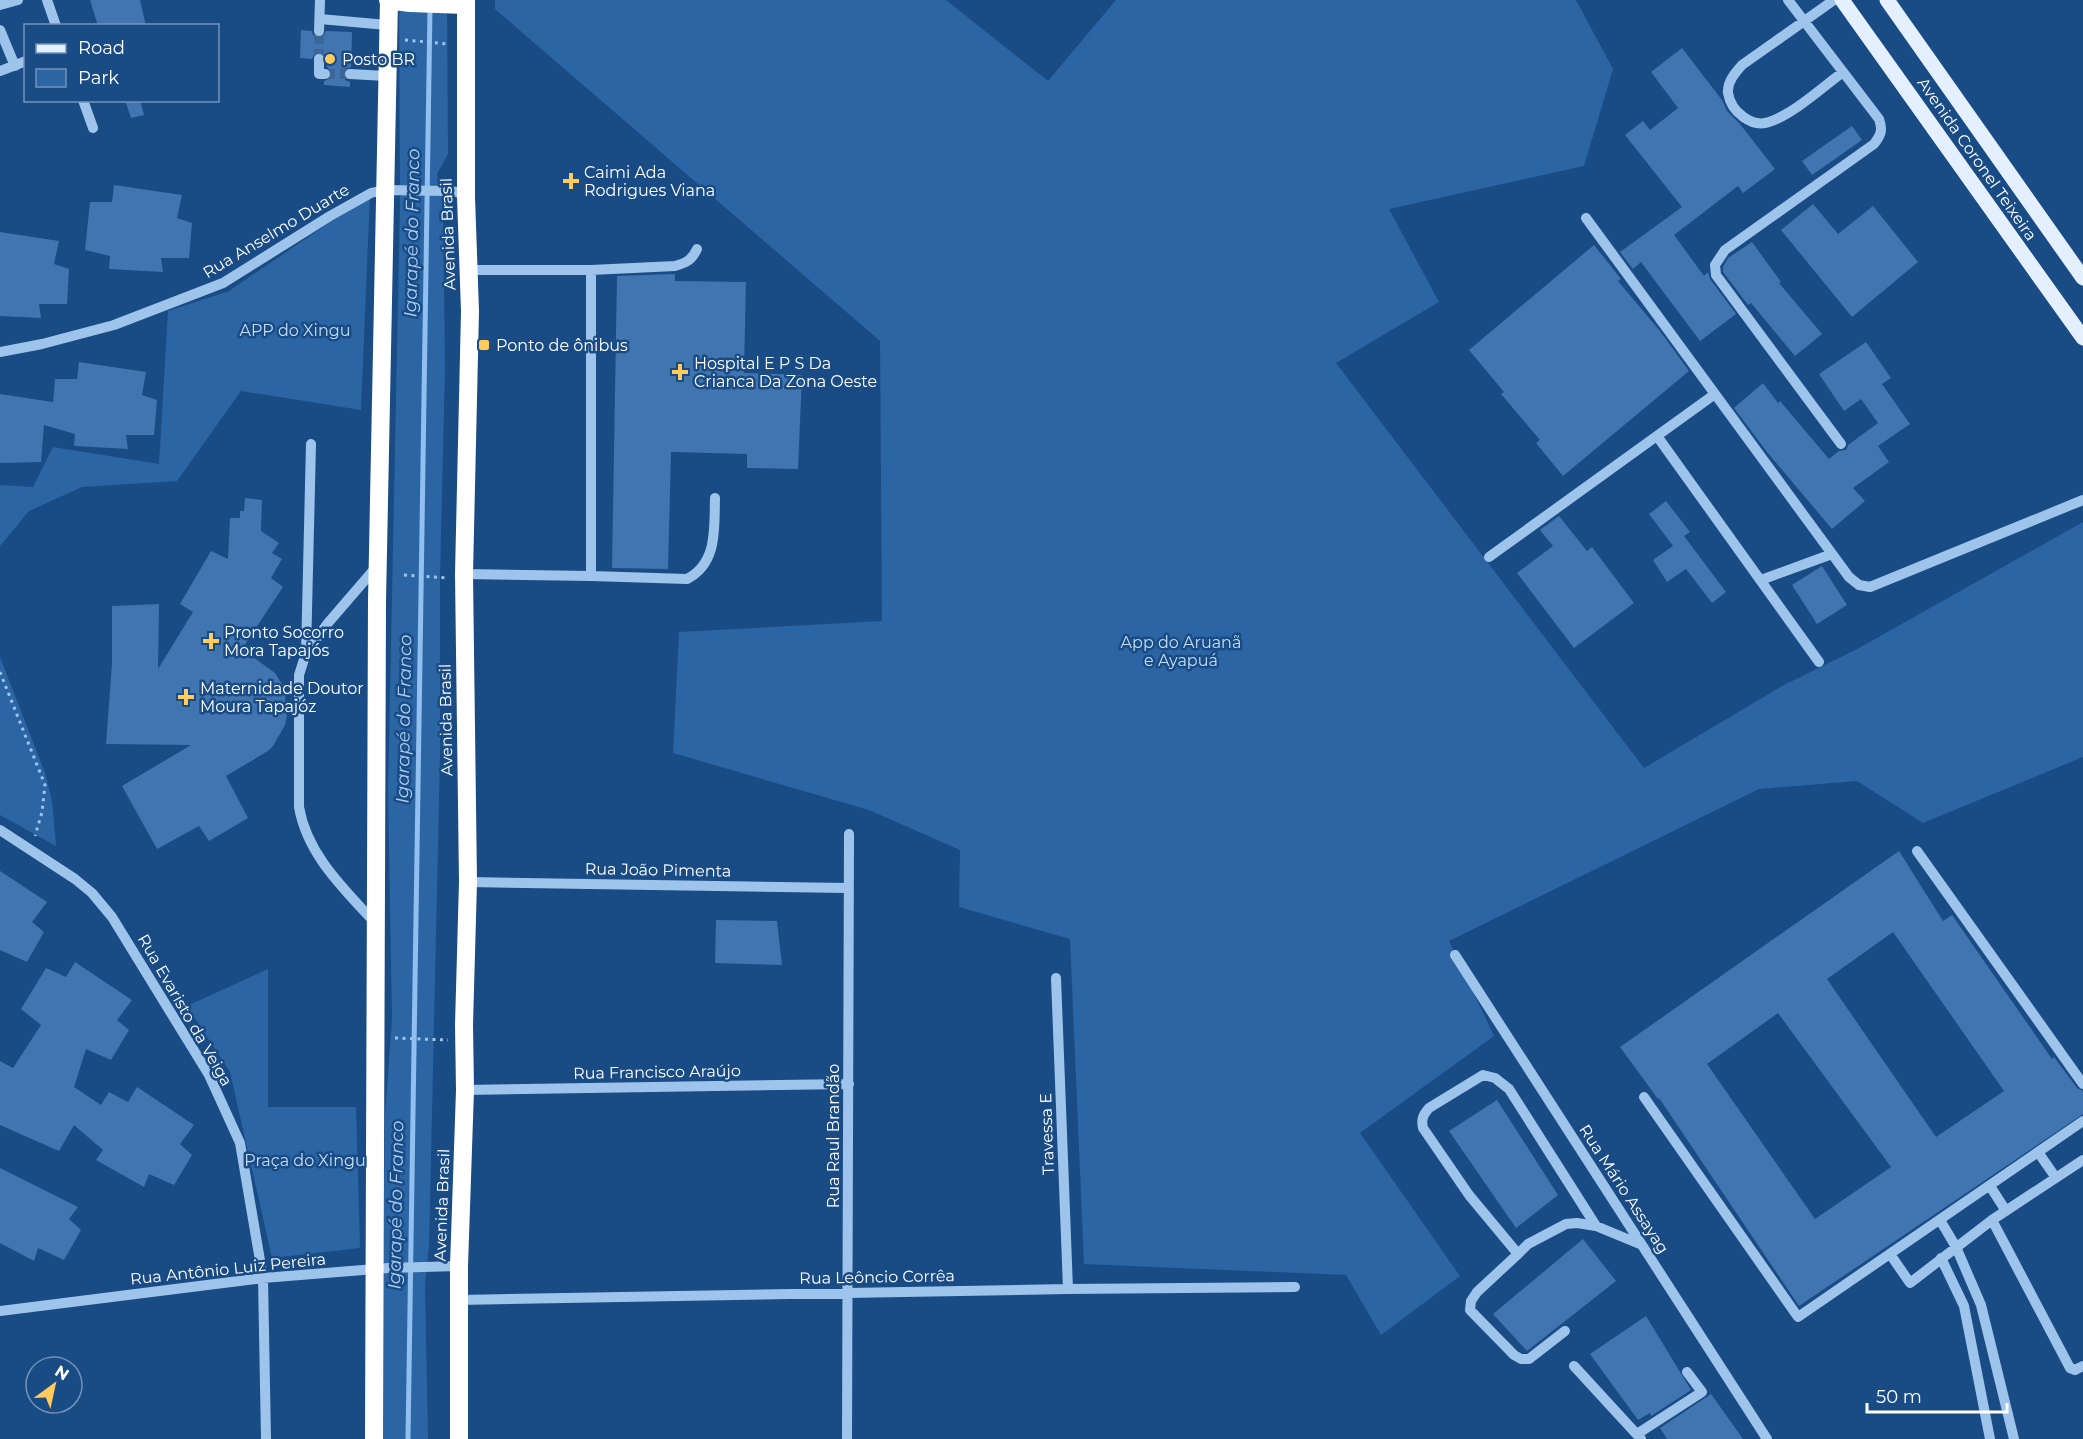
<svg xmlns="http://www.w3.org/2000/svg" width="2083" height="1439" viewBox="0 0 2083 1439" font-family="Montserrat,sans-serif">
	<rect width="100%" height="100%" fill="#194b85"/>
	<!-- green -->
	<path fill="#2b65a4" d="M399 0H447L448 154 437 174 443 202 445 369 440 577V755L429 1246 425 1285 428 1439H381L385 1115 392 1019 388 794 400 201Z
		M495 0H946L1048 81 1116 0H1576L1613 69 1584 166 1389 209 1439 302 1336 363 1644 768 1782 686 1859 648 2083 522V757L1923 823 1857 781 1759 789 1449 941 1494 1036 1360 1133 1460 1276 1381 1335 1346 1275 1084 1264 1070 939 959 907 960 850 869 810 673 753 679 632 882 621 880 341 495 9Z
		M370 195 361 410 241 391 177 481 82 487 29 511 0 546V485L33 487 53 447 159 464 168 311 229 291Z
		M0 657 45 773 52 800 56 846 0 815Z
		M268 969V1107H356L360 1248 272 1258 230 1072 187 1006Z"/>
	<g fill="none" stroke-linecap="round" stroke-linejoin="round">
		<!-- stream -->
		<path stroke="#91bfef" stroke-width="5" d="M408 1439 430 8"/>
	</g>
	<!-- building -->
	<path fill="#4175af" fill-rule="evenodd" d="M90 0H140L146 26H98Z
		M301 30 312 31 313 35 318 38 323 37 326 31 352 32 351 67 344 69 343 74 345 80 350 82V87L324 85V81L331 78 332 73 327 67 326 56 322 52 315 53 312 59 300 58Z
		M1682 48 1722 100 1727 111 1740 124 1775 169 1743 193 1738 186 1674 235 1704 276 1708 272 1710 279 1736 314 1700 341 1641 262 1633 269 1620 252 1682 207 1625 135 1643 121 1650 130 1678 108 1651 72Z
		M125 100H140L144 115 131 118Z
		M1852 126 1862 140 1812 175 1802 161Z
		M114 185 182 195 177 218 192 223 189 258H161L163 272 109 269 110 256 85 250 90 202H112Z
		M1813 204 1838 234 1873 206 1918 262 1852 317 1781 230Z
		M0 232 59 241 54 264 69 269 67 304H39L41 318 0 316Z
		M1752 242 1781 282 1779 283 1822 334 1795 356 1751 303 1748 305 1723 272V267L1728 258Z
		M1594 245 1621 279 1618 281 1660 331 1689 371 1563 476 1536 443 1540 440 1501 394 1504 392 1469 350Z
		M675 274V281L746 282 744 373 802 375 798 469 747 468V454L671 452 668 569 612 568 617 276Z
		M1866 342 1891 378 1882 384 1910 424 1878 446 1889 462 1853 488 1865 501 1832 529 1767 452 1734 408 1763 383 1778 403 1780 401 1829 459 1839 451 1846 450 1848 445 1878 423 1861 399 1844 411 1819 374Z
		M79 362 146 372 142 395 157 400 154 435H126L128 449 74 446 75 434 44 425 41 462 0 463V394L53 402 55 379H77Z
		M245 498 262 500 261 531 279 543 272 553 282 559 271 578 283 587 242 649 275 673 284 687 287 715 285 725 273 746 268 751 226 776 248 818 209 841 199 826 157 849 122 786 191 745 106 744 112 663V606L159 604 158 669 193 612 180 604 211 551 228 559 230 518H240V511H244Z
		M1666 501 1690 532 1684 536 1726 592 1712 603 1686 569 1667 582 1653 560 1673 546 1649 514Z
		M1559 516 1587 551 1592 547 1634 603 1574 648 1517 573 1553 546 1540 530Z
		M1822 566 1847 605 1817 624 1792 585Z
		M1899 851 1943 921 1952 915 2052 1059 2054 1057 2077 1088 2083 1091V1114L1799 1306 1659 1098 1658 1099 1620 1047ZM1893 932 2004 1091 1936 1137 1827 979ZM1778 1013 1891 1167 1815 1219 1707 1064Z
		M0 871 47 902 32 922 44 932 27 962 0 950Z
		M716 920 777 921 782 965 715 963Z
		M75 962 132 1000 117 1020 129 1030 111 1060 86 1049 74 1087 101 1105 109 1092 128 1102 137 1087 194 1125 180 1144 192 1155 174 1185 149 1174 144 1187 96 1160 103 1150 74 1125 59 1151 0 1125V1061L13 1068 41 1025 21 1009 46 968 66 977Z
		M1497 1100 1558 1195 1516 1228 1449 1131Z
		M0 1168 78 1207 69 1219 81 1230 64 1260 38 1248 34 1261 0 1243Z
		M1583 1239 1616 1281 1527 1351 1493 1314Z
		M1646 1316 1691 1390 1651 1416 1650 1413 1638 1420 1590 1354Z
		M1711 1394 1743 1439H1667L1660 1428Z"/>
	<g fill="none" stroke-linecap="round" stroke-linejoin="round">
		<!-- minor-tunnel -->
		<path stroke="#3c6697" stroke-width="10" stroke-dasharray="10 5" stroke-linecap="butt" d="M319 59V31
			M325 74H350"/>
		<!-- path -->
		<path stroke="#9fc4ec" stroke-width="3" stroke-dasharray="3 4.5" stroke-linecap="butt" d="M405 40 449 44
			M404 575 447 578
			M0 672 45 785 42 812 35 836
			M395 1038 448 1040"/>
		<!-- minor -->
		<path stroke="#9fc4ec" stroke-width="10" d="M47 0 56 26
			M1788 0 1879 119C1883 130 1881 135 1874 144L1725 250 1715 265 1716 275 1841 444
			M1834 0 1742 65C1735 73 1727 82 1728 93 1731 112 1752 128 1769 122 1792 115 1823 87 1843 72
			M0 5 18 0
			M320 19 387 25
			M0 30 15 66
			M319 31 320 0
			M319 59V74H325
			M0 71 26 61
			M350 74 386 76
			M83 100 93 128
			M1586 218 1849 577 1859 585 1870 587 2083 500
			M591 270 675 266C686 263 692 260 697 249
			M0 352 42 344 114 325 223 283 330 216 371 193 384 190 447 191 457 192 466 197
			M1657 436 1819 662
			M311 444 306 653 299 675V807C307 855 345 890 377 925
			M1489 557 1715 394
			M464 574 591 576V270H469
			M591 576 687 579C718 563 714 528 715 498
			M1761 580 1832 554
			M306 653 328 623 378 565
			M0 830 75 879 92 893 112 917 209 1075 240 1143 263 1278 266 1439
			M1917 851 2083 1084
			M468 882 848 888
			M1455 955 1767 1439
			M1056 978 1068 1289
			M465 1090 849 1084
			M1644 1097 1798 1317 2083 1121
			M2038 1152 2056 1178
			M1990 1186 2006 1211
			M1940 1220 1956 1247 1981 1305 2014 1439
			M1992 1220 2070 1368 2075 1370 2083 1366
			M1596 1226 1509 1089 1495 1078 1483 1075 1429 1108C1423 1115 1421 1119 1423 1128L1469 1195 1518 1254 1528 1244 1566 1224 1577 1223 1596 1226 1642 1245
			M1518 1254 1477 1292 1471 1301 1470 1310 1514 1355 1521 1359H1529L1565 1331
			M1890 1254 1910 1283 1992 1220 2083 1160
			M1941 1258 1964 1306 1990 1439
			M459 1300 1068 1289 1295 1287
			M0 1311 263 1278 388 1268 459 1266
			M1574 1366 1641 1439
			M1637 1434 1702 1392 1687 1372
			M847 1439 849 834"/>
		<!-- major -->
		<path stroke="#e4efff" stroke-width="15" d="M1842 0 2083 338
			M1887 0 2083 278"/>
		<!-- highway -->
		<path stroke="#fff" stroke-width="18" d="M388 0 410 3 466 5
			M374 1439 377 601 389 0
			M459 1439V1266L465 1090 464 1025 468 882 464 574 470 311 466 197V0"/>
	</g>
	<!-- markers -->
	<g fill="#ffcb5a" stroke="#194b85" stroke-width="2">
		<circle cx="330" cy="59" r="6"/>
		<path d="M568 172h6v6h6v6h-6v6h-6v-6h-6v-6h6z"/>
		<rect x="478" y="339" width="12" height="12" rx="3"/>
		<path d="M677 363h6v6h6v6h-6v6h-6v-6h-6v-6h6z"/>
		<path d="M208 632h6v6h6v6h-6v6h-6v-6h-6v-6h6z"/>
		<path d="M183 688h6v6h6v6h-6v6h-6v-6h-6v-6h6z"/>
	</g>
	<g text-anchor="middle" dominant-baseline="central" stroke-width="5" stroke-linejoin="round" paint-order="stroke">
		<!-- poi labels -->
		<g font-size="16" fill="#fff" stroke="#194b85" text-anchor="start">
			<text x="342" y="59">Posto BR</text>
			<text x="584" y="172">Caimi Ada<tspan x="584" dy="18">Rodrigues Viana</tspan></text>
			<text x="496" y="345">Ponto de ônibus</text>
			<text x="694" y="363">Hospital E P S Da<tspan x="694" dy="18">Crianca Da Zona Oeste</tspan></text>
			<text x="224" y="632">Pronto Socorro<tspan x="224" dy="18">Mora Tapajós</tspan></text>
			<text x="200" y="688">Maternidade Doutor<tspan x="200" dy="18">Moura Tapajóz</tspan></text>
		</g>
		<!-- street labels -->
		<g font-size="16" fill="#fff" stroke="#194b85">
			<text transform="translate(1977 159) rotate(55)">Avenida Coronel Teixeira</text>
			<text transform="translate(276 231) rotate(-31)">Rua Anselmo Duarte</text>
			<text transform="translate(448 234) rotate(-92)">Avenida Brasil</text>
			<text transform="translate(446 720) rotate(-91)">Avenida Brasil</text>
			<text transform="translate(658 870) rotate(1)">Rua João Pimenta</text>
			<text transform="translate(185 1010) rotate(60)">Rua Evaristo da Veiga</text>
			<text transform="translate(657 1072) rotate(-1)">Rua Francisco Araújo</text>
			<text transform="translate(1047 1134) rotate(-92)">Travessa E</text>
			<text transform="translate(833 1136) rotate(-90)">Rua Raul Brandão</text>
			<text transform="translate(1624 1189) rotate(57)">Rua Mário Assayag</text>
			<text transform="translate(442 1205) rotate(-88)">Avenida Brasil</text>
			<text transform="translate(228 1269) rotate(-6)">Rua Antônio Luiz Pereira</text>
			<text transform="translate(877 1277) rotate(-1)">Rua Leôncio Corrêa</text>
		</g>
		<!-- park labels -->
		<g font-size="16" fill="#c4def9" stroke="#194b85">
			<text x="295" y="330">APP do Xingu</text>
			<text x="1181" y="642">App do Aruanã<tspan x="1181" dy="18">e Ayapuá</tspan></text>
			<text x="305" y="1160">Praça do Xingu</text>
		</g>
		<!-- water labels -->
		<g font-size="18" font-style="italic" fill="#aacef4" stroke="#194b85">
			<text transform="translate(412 233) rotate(-89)">Igarapé do Franco</text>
			<text transform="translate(404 719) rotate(-89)">Igarapé do Franco</text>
			<text transform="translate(396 1205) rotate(-89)">Igarapé do Franco</text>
		</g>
	</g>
	<!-- legend -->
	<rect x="24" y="24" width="195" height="78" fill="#194b85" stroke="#7593b6" stroke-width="1.5"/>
	<rect x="36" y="44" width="30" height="9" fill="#e4efff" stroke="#7593b6" stroke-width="1.5"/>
	<text x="78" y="54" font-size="18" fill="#ffffff">Road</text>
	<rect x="36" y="69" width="30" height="18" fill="#2b65a4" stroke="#7593b6" stroke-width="1.5"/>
	<text x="78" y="84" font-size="18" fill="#ffffff">Park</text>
	<!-- north arrow -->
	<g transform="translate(54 1385) rotate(33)"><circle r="28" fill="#194b85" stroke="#7593b6" stroke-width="1.5"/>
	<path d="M0-4.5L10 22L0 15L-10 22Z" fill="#ffcb5a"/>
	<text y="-9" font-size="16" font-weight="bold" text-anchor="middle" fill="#ffffff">N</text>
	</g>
	<!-- scale -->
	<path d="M1867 1403v9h140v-9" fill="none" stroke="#ffffff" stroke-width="3"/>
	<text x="1876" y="1403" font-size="18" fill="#ffffff" stroke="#194b85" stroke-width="4.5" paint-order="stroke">50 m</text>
</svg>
